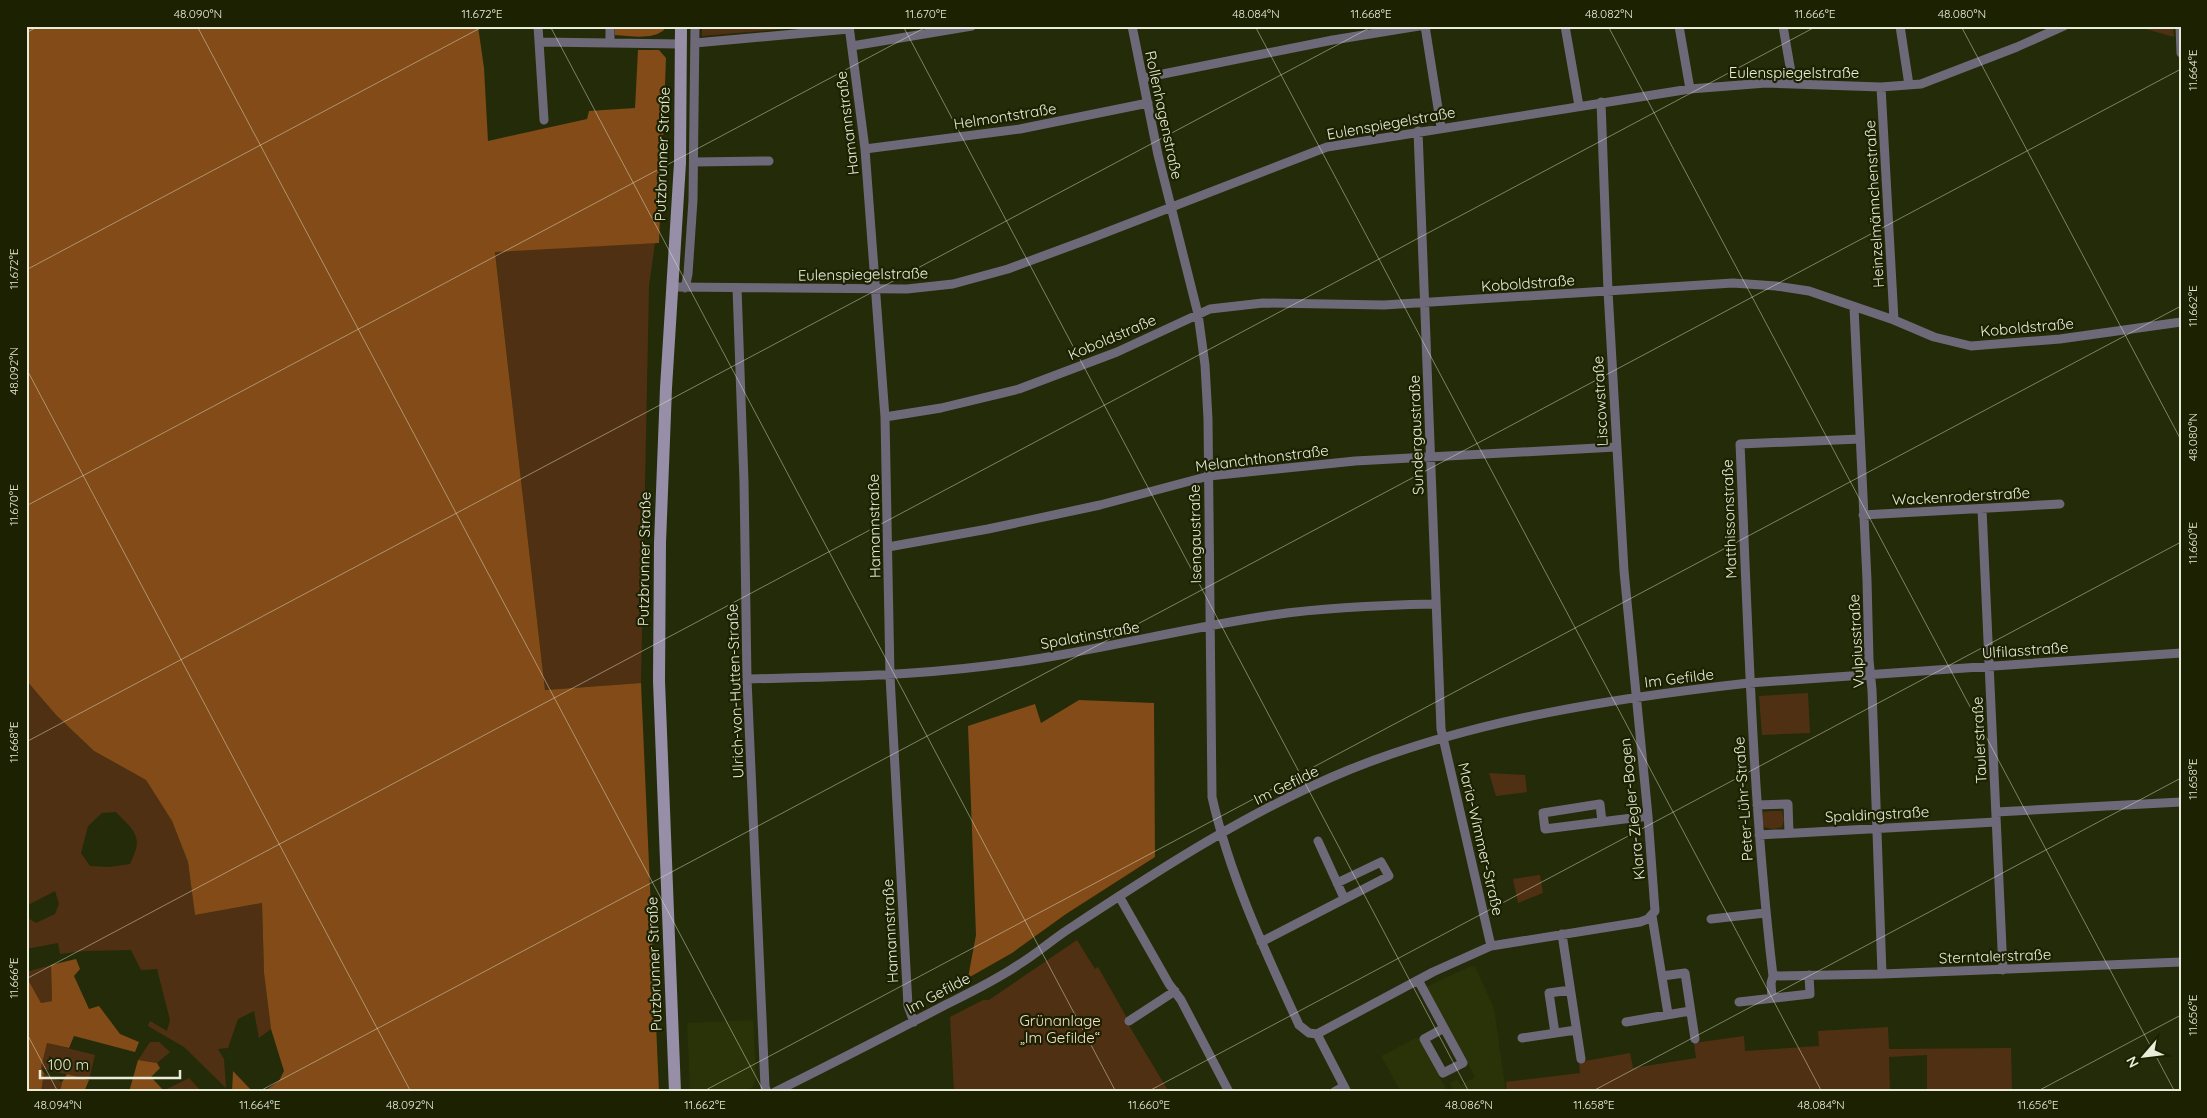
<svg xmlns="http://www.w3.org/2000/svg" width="2207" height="1118" viewBox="0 0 2207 1118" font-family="Quicksand,sans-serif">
	<rect width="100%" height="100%" fill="#242b09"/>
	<!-- built -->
	<path fill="#2a3207" d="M1471 966 1476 968 1494 1008 1506 1092H1454L1450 1083 1457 1079 1461 1085 1475 1077 1426 987Z
		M753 1020 756 1075 753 1087 742 1092H690L687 1023Z
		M1418 1037 1448 1092H1401L1381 1056Z"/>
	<!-- green -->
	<path fill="#503013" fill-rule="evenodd" d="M702 26H820L702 36Z
		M2135 26H2173L2174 37Z
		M655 243 649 286 641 683 545 690 495 251Z
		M26 680 56 715 94 751 146 780 172 821 188 862 195 915 262 903 264 973 271 1029 259 1038 254 1011 238 1019 228 1048 218 1049 224 1059 226 1088 184 1047 148 1026 150 1021 167 1031 170 1020 157 969 141 970 131 950 84 951 60 954 58 943 26 949V917L36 923 55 914 59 904 55 891 26 906ZM116 812C135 832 144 836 130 864L110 867 90 866 81 853 88 826 102 813Z
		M1808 693 1810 733 1762 735 1759 696Z
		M1489 773 1525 775 1527 792 1496 796Z
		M1772 811H1782L1784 820 1782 827 1773 829 1764 827 1762 820 1763 812Z
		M1540 875 1543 893 1518 903 1513 879Z
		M1077 940 1095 969 1098 967 1127 1018 1125 1019 1169 1092H954L950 1017 983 1000H989Z
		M51 965 52 1001 41 1003 26 976V972Z
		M1888 1027 1889 1049 2011 1048 2012 1092H1927V1055L1889 1057 1890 1092H1507L1506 1082 1580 1073 1579 1062 1630 1053 1633 1068 1696 1058 1694 1043 1744 1036 1745 1051 1819 1046 1818 1031Z
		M150 1042H159L170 1052 157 1063 138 1060Z
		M47 1043 95 1055 89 1080 41 1068Z
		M44 1073 62 1082 60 1092H41Z
		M189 1078 202 1092H165V1090Z"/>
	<!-- forest -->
	<path fill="#824b17" d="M26 26H478L484 68 488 141 587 119 589 111 635 108 638 50H659L666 58 659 243 495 252 545 690 641 683 659 1092H263L279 1081 284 1071 271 1029 264 973 262 903 195 915 188 862 172 821 146 780 94 751 56 715 26 680Z
		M615 26H664V30C652 40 631 36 615 35Z
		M1079 700 1154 703 1155 857 1066 914 1012 953 968 978 976 935 968 726 1035 704 1041 723Z
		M76 959 80 969 74 976 89 1009 99 1006 120 1034 139 1042 135 1052 74 1036 69 1048 47 1043 41 1068 44 1073 41 1092H26V976L41 1003 52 1001 51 965Z
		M138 1060 157 1063 160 1068 151 1077 165 1092H129Z
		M233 1071 253 1092H232Z
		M67 1074 89 1080 84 1092H60L62 1082Z"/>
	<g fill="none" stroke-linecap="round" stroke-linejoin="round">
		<!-- minor -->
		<path stroke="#6e6978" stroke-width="9" d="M538 26 544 120
			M610 26V43
			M849 26 865 149 885 417 890 676 908 1006 914 1022
			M1132 26 1158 155 1198 314 1205 365 1208 419 1212 797C1230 877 1265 951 1299 1025L1309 1033 1317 1034 1433 972 1491 946 1640 922 1648 919 1655 911 1648 816 1624 571 1608 291 1601 102
			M1425 26 1441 127
			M1565 26 1579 106
			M1679 26 1690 89
			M1783 26 1793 84
			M1900 26 1909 85
			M2180 26 2181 53
			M540 42 681 44
			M695 43 849 29
			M852 46 972 26
			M1143 78 1333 40 1419 26
			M1881 87 1894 320
			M1418 131 1441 729 1491 946
			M865 149 1020 129 1148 103
			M694 162 769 161
			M672 287 907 289 953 284 1008 269 1089 239 1327 147 1690 89 1766 83 1881 87 1921 84 2017 47 2064 26
			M685 288 688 274 693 200 695 26
			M737 288 744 482 747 679 765 1087 767 1092
			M1854 307 1867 580 1869 660 1872 690 1882 974
			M885 417 941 408 1019 389 1117 352 1210 309 1263 303 1384 305 1733 283 1776 286 1809 291 1894 320 1934 337 1971 346 2060 339 2181 322
			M1982 509 2003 970
			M1863 515 2060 504
			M888 547 988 529 1100 505 1209 476 1355 461 1616 447
			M747 679C827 677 906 676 986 666 1082 655 1177 629 1273 615 1327 607 1381 605 1435 604
			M1757 805 1788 804 1789 833
			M1996 812 2181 802
			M1602 822 1600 804 1543 813 1545 829 1648 816
			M1759 835 1996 822
			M1318 841 1344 898
			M1119 896 1169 984 1181 1000 1229 1092
			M1652 916 1668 1014
			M1711 919 1765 913
			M1562 934 1581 1059
			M1261 942 1389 876 1381 862 1337 883
			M1662 976 1685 973 1695 1039
			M1773 976 1882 974 2181 962
			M1418 980 1463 1063 1443 1073 1424 1039 1444 1028
			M1772 998 1771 983 1773 976C1752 799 1748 621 1740 444L1860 439
			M1739 1002 1810 994 1809 975
			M1129 1021 1175 991
			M1626 1022 1690 1011
			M1555 1033 1549 993 1570 990
			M1317 1034 1347 1092
			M1522 1038 1576 1030
			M775 1092C833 1063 890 1034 947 1004 971 992 996 980 1018 965 1038 953 1055 937 1075 925 1163 867 1253 809 1351 769 1477 719 1615 698 1749 683L2181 653
			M1334 1092 1344 1086"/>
		<!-- secondary -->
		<path stroke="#968fa7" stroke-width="12" d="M675 1092 659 681 660 543 666 388 680 163 681 26"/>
	</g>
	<!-- ticks -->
	<path fill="none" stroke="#e8edd9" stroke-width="1" stroke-opacity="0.45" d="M197 26 764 1092M550 26 1116 1092M903 26 1469 1092M1255 26 1822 1092M1608 26 2175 1092M1961 26 2181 440M26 33 39 26M26 270 484 26M26 368 411 1092M26 506 928 26M26 742 1373 26M26 979 1817 26M26 1032 58 1092M258 1092 2181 69M702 1092 2181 306M1147 1092 2181 542M1591 1092 2181 778M2036 1092 2181 1015"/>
	<g text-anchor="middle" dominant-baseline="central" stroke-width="4.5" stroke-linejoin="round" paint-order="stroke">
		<!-- street labels -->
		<g font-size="15" fill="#e8edd9" stroke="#1b2101">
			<text x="1794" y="72">Eulenspiegelstraße</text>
			<text transform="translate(1164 115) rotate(78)">Rollenhagenstraße</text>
			<text transform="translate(1005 116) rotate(-9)">Helmontstraße</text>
			<text transform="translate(847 123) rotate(-97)">Hamannstraße</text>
			<text transform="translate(1391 123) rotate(-10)">Eulenspiegelstraße</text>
			<text transform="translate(662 154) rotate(-88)">Putzbrunner Straße</text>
			<text transform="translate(1874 204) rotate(-93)">Heinzelmännchenstraße</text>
			<text transform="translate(863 274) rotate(-1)">Eulenspiegelstraße</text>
			<text transform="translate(1528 283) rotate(-4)">Koboldstraße</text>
			<text transform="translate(2027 327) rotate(-5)">Koboldstraße</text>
			<text transform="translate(1112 337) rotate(-23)">Koboldstraße</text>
			<text transform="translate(1600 401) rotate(-93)">Liscowstraße</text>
			<text transform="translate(1416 435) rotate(-92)">Sundergaustraße</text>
			<text transform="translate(1262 458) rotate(-7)">Melanchthonstraße</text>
			<text transform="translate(1961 496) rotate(-3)">Wackenroderstraße</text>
			<text transform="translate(1729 519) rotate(-92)">Matthissonstraße</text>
			<text transform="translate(874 526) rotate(-91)">Hamannstraße</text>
			<text transform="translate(1195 534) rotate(-91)">Isengaustraße</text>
			<text transform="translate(644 559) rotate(-89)">Putzbrunner Straße</text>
			<text transform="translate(1090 635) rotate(-10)">Spalatinstraße</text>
			<text transform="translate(1856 641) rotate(-93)">Vulpiusstraße</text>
			<text transform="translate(2025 650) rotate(-4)">Ulfilasstraße</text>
			<text transform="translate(1679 678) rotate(-7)">Im Gefilde</text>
			<text transform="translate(735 691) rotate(-92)">Ulrich-von-Hutten-Straße</text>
			<text transform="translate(1979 740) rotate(-93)">Taulerstraße</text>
			<text transform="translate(1286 785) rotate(-26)">Im Gefilde</text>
			<text transform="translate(1743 799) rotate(-94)">Peter-Lühr-Straße</text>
			<text transform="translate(1632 809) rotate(-96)">Klara-Ziegler-Bogen</text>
			<text transform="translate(1877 814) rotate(-3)">Spaldingstraße</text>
			<text transform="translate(1481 839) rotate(77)">Maria-Wimmer-Straße</text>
			<text transform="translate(890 931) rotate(-93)">Hamannstraße</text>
			<text transform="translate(1995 956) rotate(-2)">Sterntalerstraße</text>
			<text transform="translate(654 964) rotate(-92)">Putzbrunner Straße</text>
			<text transform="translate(938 993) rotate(-28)">Im Gefilde</text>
		</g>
		<!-- park labels -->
		<g font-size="15" fill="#f8decb" stroke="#1b2101">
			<text x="1060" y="1020">Grünanlage<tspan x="1060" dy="17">„Im Gefilde“</tspan></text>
		</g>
	</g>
	<!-- border -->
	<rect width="2207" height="1118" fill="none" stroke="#1b2101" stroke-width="55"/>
	<!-- north arrow -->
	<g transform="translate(2144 1056) rotate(242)" stroke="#1b2101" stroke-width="4" paint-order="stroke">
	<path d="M0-4L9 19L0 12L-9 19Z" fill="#e8edd9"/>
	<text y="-8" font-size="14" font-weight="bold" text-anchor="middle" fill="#e8edd9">N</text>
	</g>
	<!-- scale -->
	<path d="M40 1070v8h140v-8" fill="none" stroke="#e8edd9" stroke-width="2.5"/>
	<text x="48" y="1070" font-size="15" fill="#e8edd9" stroke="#1b2101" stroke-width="4" paint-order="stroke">100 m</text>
	<rect x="28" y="28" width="2152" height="1062" fill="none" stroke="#e8edd9" stroke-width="2"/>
	<g font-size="12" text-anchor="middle" fill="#e8edd9">
		<text x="198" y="18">48.090°N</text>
		<text x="482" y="18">11.672°E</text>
		<text x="926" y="18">11.670°E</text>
		<text x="1256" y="18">48.084°N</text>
		<text x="1371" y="18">11.668°E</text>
		<text x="1609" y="18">48.082°N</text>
		<text x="1815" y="18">11.666°E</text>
		<text x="1962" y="18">48.080°N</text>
		<text transform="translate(2193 70) rotate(-90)" y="4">11.664°E</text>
		<text transform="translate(14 269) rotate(-90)" y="4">11.672°E</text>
		<text transform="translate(2193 306) rotate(-90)" y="4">11.662°E</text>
		<text transform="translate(14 371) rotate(-90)" y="4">48.092°N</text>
		<text transform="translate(2193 437) rotate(-90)" y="4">48.080°N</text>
		<text transform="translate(14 505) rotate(-90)" y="4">11.670°E</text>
		<text transform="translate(2193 543) rotate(-90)" y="4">11.660°E</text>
		<text transform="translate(14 742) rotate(-90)" y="4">11.668°E</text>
		<text transform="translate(2193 779) rotate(-90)" y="4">11.658°E</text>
		<text transform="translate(14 978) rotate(-90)" y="4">11.666°E</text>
		<text transform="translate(2193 1015) rotate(-90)" y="4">11.656°E</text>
		<text x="58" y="1109">48.094°N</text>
		<text x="260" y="1109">11.664°E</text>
		<text x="410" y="1109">48.092°N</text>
		<text x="705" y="1109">11.662°E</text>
		<text x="1149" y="1109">11.660°E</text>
		<text x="1469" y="1109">48.086°N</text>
		<text x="1594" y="1109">11.658°E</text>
		<text x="1821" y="1109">48.084°N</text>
		<text x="2038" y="1109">11.656°E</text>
	</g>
</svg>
